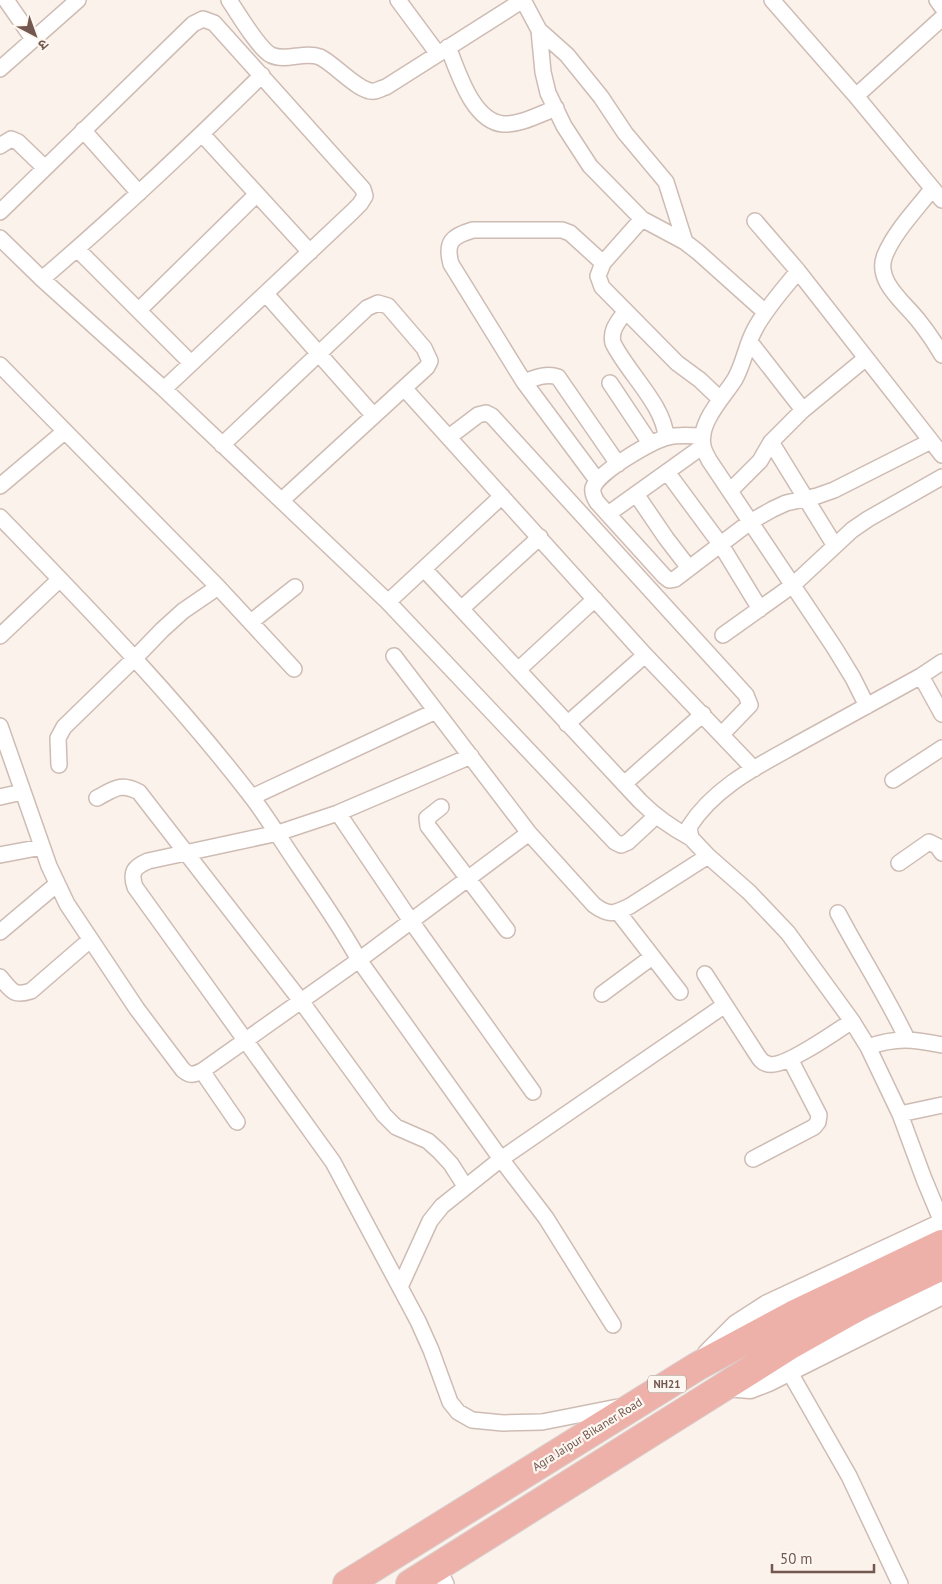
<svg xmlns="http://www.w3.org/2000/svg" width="942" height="1584" viewBox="0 0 942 1584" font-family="'PT Sans','Noto Sans Devanagari',sans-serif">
	<rect width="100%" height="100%" fill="#fbf2eb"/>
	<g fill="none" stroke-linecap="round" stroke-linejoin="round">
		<!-- street casing -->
		<g stroke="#cebcb4" stroke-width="18">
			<path id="street" d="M6 0 33 39
				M229 0C237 12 259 49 271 55 286 62 304 51 320 57 335 64 360 94 375 91 379 90 382 88 386 87L523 0
				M398 0 438 54
				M523 0 539 30 543 72 548 93 564 126 590 166 642 219 685 242 698 252 765 312
				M772 0 856 96 942 200
				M937 0 942 7
				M539 30 567 55 601 97 625 133 666 182 685 242
				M448 47C458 71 472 121 503 124 520 125 540 114 556 108
				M0 69 78 0
				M856 96 942 18
				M83 130 139 193
				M202 134 310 252
				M0 146 11 139 18 142 45 168
				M932 189C916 210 895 231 885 255 874 281 905 303 918 320 927 331 935 343 942 355
				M0 212 193 24 203 19 214 23 363 189 365 196 360 204 352 212 164 389
				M642 219 603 263 598 276 602 287 677 363 700 380 720 399
				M755 221 798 271 942 455
				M0 238 42 279 164 389 388 602 615 842 621 845 628 842 656 816
				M77 249 191 363
				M798 271C783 290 766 308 755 329 746 345 744 363 735 379 724 397 698 422 703 446 704 451 707 456 709 460L834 647 853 678 867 706
				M42 279C118 214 191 145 262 75
				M266 294 374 416
				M139 310 257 194
				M625 312C618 322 610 330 613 343 627 372 664 405 666 437
				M750 342 803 410
				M0 365 218 587 294 669
				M524 382C535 378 546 373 558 377L618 464
				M610 383 650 443
				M404 388 645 655 754 769
				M703 436C692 436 679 434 668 437 652 441 598 472 593 488 592 493 594 497 597 502L664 576 669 580 675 579 750 522 773 509 786 503 817 496 834 490 931 441
				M449 437 478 415 486 413 492 416 746 695 750 705 722 734
				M771 442 835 546
				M222 445 367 308 378 303 388 306 424 348 430 361 427 367 282 500
				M667 472 721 545 760 609
				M597 480 524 382 451 264C445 242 452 236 473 230H562L570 233 603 263
				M0 486 64 432
				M730 491 760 461 771 442 803 410 866 358
				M636 494 666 538 689 568
				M608 514 703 446
				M0 517C87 607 174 696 251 796 268 818 282 842 298 865 319 896 341 927 359 960L501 1159 546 1218 613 1325
				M424 569 640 801C656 817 672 828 691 838
				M388 602 502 496
				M461 609 540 537
				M251 622 295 587
				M723 635 793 585 852 530 868 519 942 477
				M0 636 60 579
				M394 656 529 833 594 905C609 916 614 914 630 906L708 856
				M942 662 921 676C881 698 841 720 801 742 760 765 715 786 689 827L691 838 708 856 749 892 788 933 852 1021 868 1047 900 1114 924 1179 942 1222
				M518 670 595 599
				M921 676 942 714
				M567 724 645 655
				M0 726 49 866 67 904 137 1009 183 1070C190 1076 193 1075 202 1071L359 960 529 833
				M471 756 338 813 278 833 148 861C134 867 130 872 135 887L333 1162 418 1321 431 1350 450 1402 458 1412 472 1420 503 1423 542 1422 618 1407
				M59 765 58 738 64 727 135 658 162 630 183 611 218 587
				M893 780 942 748
				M624 784 703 714
				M0 797 22 792
				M252 797 436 711
				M97 798C114 789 121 782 139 792L301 1001 384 1115 396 1127 428 1141 439 1151 451 1164 465 1186
				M441 807 427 818 428 826 507 930
				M338 813 411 921 533 1092
				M0 855 42 847
				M899 863 929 842 937 846 942 853
				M618 912 680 992
				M838 913C860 955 886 995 907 1039
				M0 932 57 884
				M705 974 756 1053C759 1058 762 1063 768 1064 783 1069 837 1031 852 1021
				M0 977C11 990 13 997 31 991L90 940
				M602 994 652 957
				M868 1047C896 1037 913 1039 942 1045
				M202 1071 237 1122
				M900 1114 942 1105
				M753 1159 814 1127 818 1122 819 1115 790 1059
				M400 1287 430 1221 442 1206 501 1159 725 1005
				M789 1371 849 1476 900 1584
				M438 1567 446 1584"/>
		</g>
		<!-- secondary casing -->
		<g stroke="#d0bbb2" stroke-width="25">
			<path id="secondary" d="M709 1354 737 1326 768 1306 942 1225
				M726 1385 750 1387 768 1380 942 1293"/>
		</g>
		<!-- highway casing -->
		<g stroke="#d8d0ce" stroke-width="30">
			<path id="highway" d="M347 1584 698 1366 793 1315 942 1244
				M410 1584 792 1344 861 1305 942 1266"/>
		</g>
		<!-- street -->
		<use href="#street" stroke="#fff" stroke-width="15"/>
		<!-- secondary -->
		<use href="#secondary" stroke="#fff" stroke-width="22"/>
		<!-- highway -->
		<use href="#highway" stroke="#eeb1a9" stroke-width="28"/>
	</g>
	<g text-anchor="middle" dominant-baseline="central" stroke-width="4.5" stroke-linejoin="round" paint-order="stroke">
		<!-- shield labels -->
		<rect fill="#fdf7f1" stroke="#9c8880" stroke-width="1" x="648" y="1375.5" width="38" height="17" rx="4"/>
		<g font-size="11" font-weight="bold" fill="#735850">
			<text x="667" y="1384">NH21</text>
		</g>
		<!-- street labels -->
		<g font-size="12" fill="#735850" stroke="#fdf7f1">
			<text transform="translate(587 1434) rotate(-32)">Agra Jaipur Bikaner Road</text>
		</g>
	</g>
	<!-- north arrow -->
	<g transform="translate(35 35) rotate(139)" stroke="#fdf7f1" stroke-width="4" paint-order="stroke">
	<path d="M0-4L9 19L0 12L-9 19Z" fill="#735850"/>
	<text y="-8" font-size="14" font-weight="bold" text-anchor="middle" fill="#735850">उ</text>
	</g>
	<!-- scale -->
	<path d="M772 1564v8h102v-8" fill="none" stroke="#735850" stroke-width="2.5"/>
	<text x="780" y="1564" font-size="15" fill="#735850" stroke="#fdf7f1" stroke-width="4" paint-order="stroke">50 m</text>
</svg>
